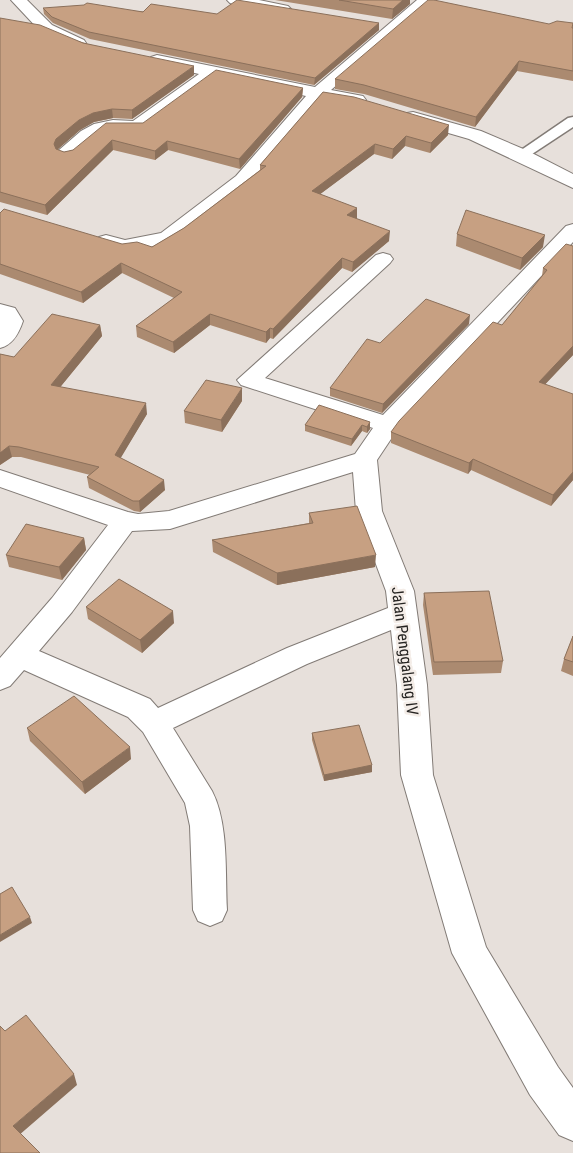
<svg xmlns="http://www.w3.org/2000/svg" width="573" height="1153" viewBox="0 0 573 1153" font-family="'Roboto Condensed',sans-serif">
	<rect width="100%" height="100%" fill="#e7e0db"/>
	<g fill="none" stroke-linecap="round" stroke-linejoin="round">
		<!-- lane casing -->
		<g stroke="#827b76" stroke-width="3">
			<path id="lane" d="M573 117V127L526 158H516L514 155 568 118Z"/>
		</g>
		<!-- street casing -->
		<g stroke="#827b76" stroke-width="2">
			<path id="street" d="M11 0H27L52 25 84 40 86 43 84 46H72L40 31Z
				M227 0H259L288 6 291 9 288 12 283 14 235 5 230 3Z
				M417 0H434L331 90 363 96 366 100 363 104 357 105 322 99 250 184 175 242 124 252 99 245 96 241 99 237 106 235 125 240 161 233 236 176 306 96 216 77 143 131H106L94 139 73 158 66 160 59 158 57 154 59 150 81 131 94 124 113 120 133 121 199 74 151 63 149 60 151 57 157 55 315 87Z
				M413 112 481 131 528 151 573 174V188L469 139 407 121 404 117 407 113Z
				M573 224V242L397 430 377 460 382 511 414 591 427 685 433 775 486 947 558 1067 573 1088V1141L559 1135 530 1095 452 953 401 775 397 685 391 630 307 664 173 728 212 791C229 824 225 873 227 910L222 921 210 926 198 921 193 910 190 826 185 803 143 732 128 717 24 670 10 686 0 690V658L52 598 108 525 0 487V470L128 512 138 514 169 511 355 454 373 428 241 385 237 380 376 255 383 253 390 255 393 259 390 263 265 378 383 415 566 226ZM353 472 356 511 386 591 388 608 287 648 158 708 150 699 39 651 72 612 132 531 170 529Z
				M0 304 15 308 23 321C19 333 13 345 0 348Z"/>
		</g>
		<!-- lane -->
		<use href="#lane" fill="#fff" fill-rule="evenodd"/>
		<!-- street -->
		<use href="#street" fill="#fff" fill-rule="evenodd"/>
	</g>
	<!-- wall -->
	<path fill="#ab8a70" d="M275 0H410V4L392 19Z
		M43 8 217 14 379 23V30L314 85 90 39 53 23 44 14Z
		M0 18 194 75 132 119 113 118 94 122 80 130 57 150 64 152 73 150 143 123 303 88 302 97 240 169 168 150 155 160 113 150 47 215 0 202Z
		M573 23V81L517 71 475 127 364 94 335 89V79L549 24Z
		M323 92 448 135 430 153 405 146 392 159 374 154 320 194 389 241 352 272 342 268 273 339 270 338 266 343 210 325 174 353 137 337 136 326 174 298 122 273 83 303 0 274V213L122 244 152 247 184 228 260 170V165Z
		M457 234 543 247 520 270 456 246Z
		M573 246V355L545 384 573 480 551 506 471 470 468 474 391 443V432L502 325 542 276 543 268Z
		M469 324 382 413 330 396V388L380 343Z
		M100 325 102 336 60 387 147 414 120 458 165 490 140 512 134 511 89 488 87 477 90 475 21 457H12L0 465V354L14 357Z
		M242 401 222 432 185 423 184 411Z
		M370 422V429L367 433 362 431 351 446 305 431V425Z
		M309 513 375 567 277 585 213 552 212 540 309 523Z
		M84 538 86 550 62 580 9 567 6 555Z
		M424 593 503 661 501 673 433 675 423 605Z
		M86 607 174 623 142 653 88 619Z
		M573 636V676L561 671 564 659Z
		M27 728 131 759 85 794 30 741Z
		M312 733 372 765V772L324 781 312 740Z"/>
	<!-- shaded-wall -->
	<path fill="#8b705b" d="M403 0H410V4L392 19 393 9Z
		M379 23V30L314 85 315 78Z
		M519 61 517 71 475 127 476 117Z
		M194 66V75L132 119V110Z
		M303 88 302 97 240 169 239 159Z
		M112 109 113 118 94 122 80 130 58 149 55 153 54 144 56 139 79 120 93 113Z
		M449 125 448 135 430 153 431 143Z
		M406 136 405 146 392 159 393 149Z
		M112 140 113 150 47 215 45 205Z
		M167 141 168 150 155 160V151Z
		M375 144 374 154 311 201 312 191Z
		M357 208V218L347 226V215Z
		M390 231 389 241 352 272 353 262Z
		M545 235 543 247 520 270 522 258Z
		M342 258V268L273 339V329Z
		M121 263 122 273 83 303 81 292Z
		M210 314V325L174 353 173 342Z
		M470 315 469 324 382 413 383 404Z
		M100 325 102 336 53 396 51 385Z
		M270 328V338L266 343V332Z
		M573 346V355L537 393 539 382Z
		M242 388V401L222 432 221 420Z
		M146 403 147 414 116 466 115 455Z
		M370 422V429L367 433V427Z
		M362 425V431L351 446 352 439Z
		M9 446 12 457 0 465V453Z
		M473 459 471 470 468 474 469 463Z
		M573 472V480L551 506 553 495Z
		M164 480 165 490 140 512 139 501Z
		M84 538 86 550 62 580 59 567Z
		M376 555 375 567 277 585V573Z
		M173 611 174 623 142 653 140 640Z
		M130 747 131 759 85 794 82 782Z
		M372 765V772L324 781V775Z
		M30 917 32 923 0 942V935Z
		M74 1074 77 1085 18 1136 13 1126Z"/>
	<!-- building -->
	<path fill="#c7a082" stroke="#8b705b" d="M237 0 379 23 315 78 89 32 52 17 43 8 84 5 87 3 143 12 151 4 217 14Z
		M339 0H403L393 9Z
		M428 0H434L549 24 557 21 573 23 572 28H573V71L519 61 476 117 364 85 335 79Z
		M0 18 40 25 83 43 194 66 132 110 112 109 93 113 79 120 56 139 54 144 56 149 64 152 73 150 106 123H143L216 70 303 88 239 159 167 141 155 151 112 140 45 205 0 192Z
		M323 92 354 97 449 125 431 143 406 136 393 149 375 144 312 191 357 208 347 215 390 231 353 262 342 258 273 329 270 328 266 332 210 314 173 342 136 326 182 292 121 263 81 292 0 264V213L4 209 122 244 137 242 152 247 184 228 266 166 260 165Z
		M466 210 545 235 522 258 457 234Z
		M566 244 573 246V346L539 382 573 394V472L553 495 473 459 469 463 391 432 399 421 493 322 502 325 547 270 543 268Z
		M426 299 470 315 383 404 330 388 367 339 380 343Z
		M52 314 100 325 51 385 146 403 115 455 164 480 139 501H133L87 477 99 467 19 447 9 446 0 453V354L14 357Z
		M206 380 242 388 221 420 184 411Z
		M319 405 370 422 367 427 362 425 352 439 305 425Z
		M357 506 376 555 277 573 212 540 313 523 309 513Z
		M26 524 84 538 59 567 6 555Z
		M119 579 173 611 140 640 86 607Z
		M489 591 503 661 434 662 424 593Z
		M573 636V662L564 659Z
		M74 696 130 747 82 782 27 728Z
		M359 725 372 765 324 775 312 733Z
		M12 887 30 917 0 935V894Z
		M26 1015 74 1074 13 1126 40 1153H0V1026L5 1031Z"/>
	<g text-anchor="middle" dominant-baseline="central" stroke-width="5" stroke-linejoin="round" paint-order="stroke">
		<!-- street labels -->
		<g font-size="16" fill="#262422" stroke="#f4ede8">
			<text transform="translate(405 651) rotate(83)">Jalan Penggalang IV</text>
		</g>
	</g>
</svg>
